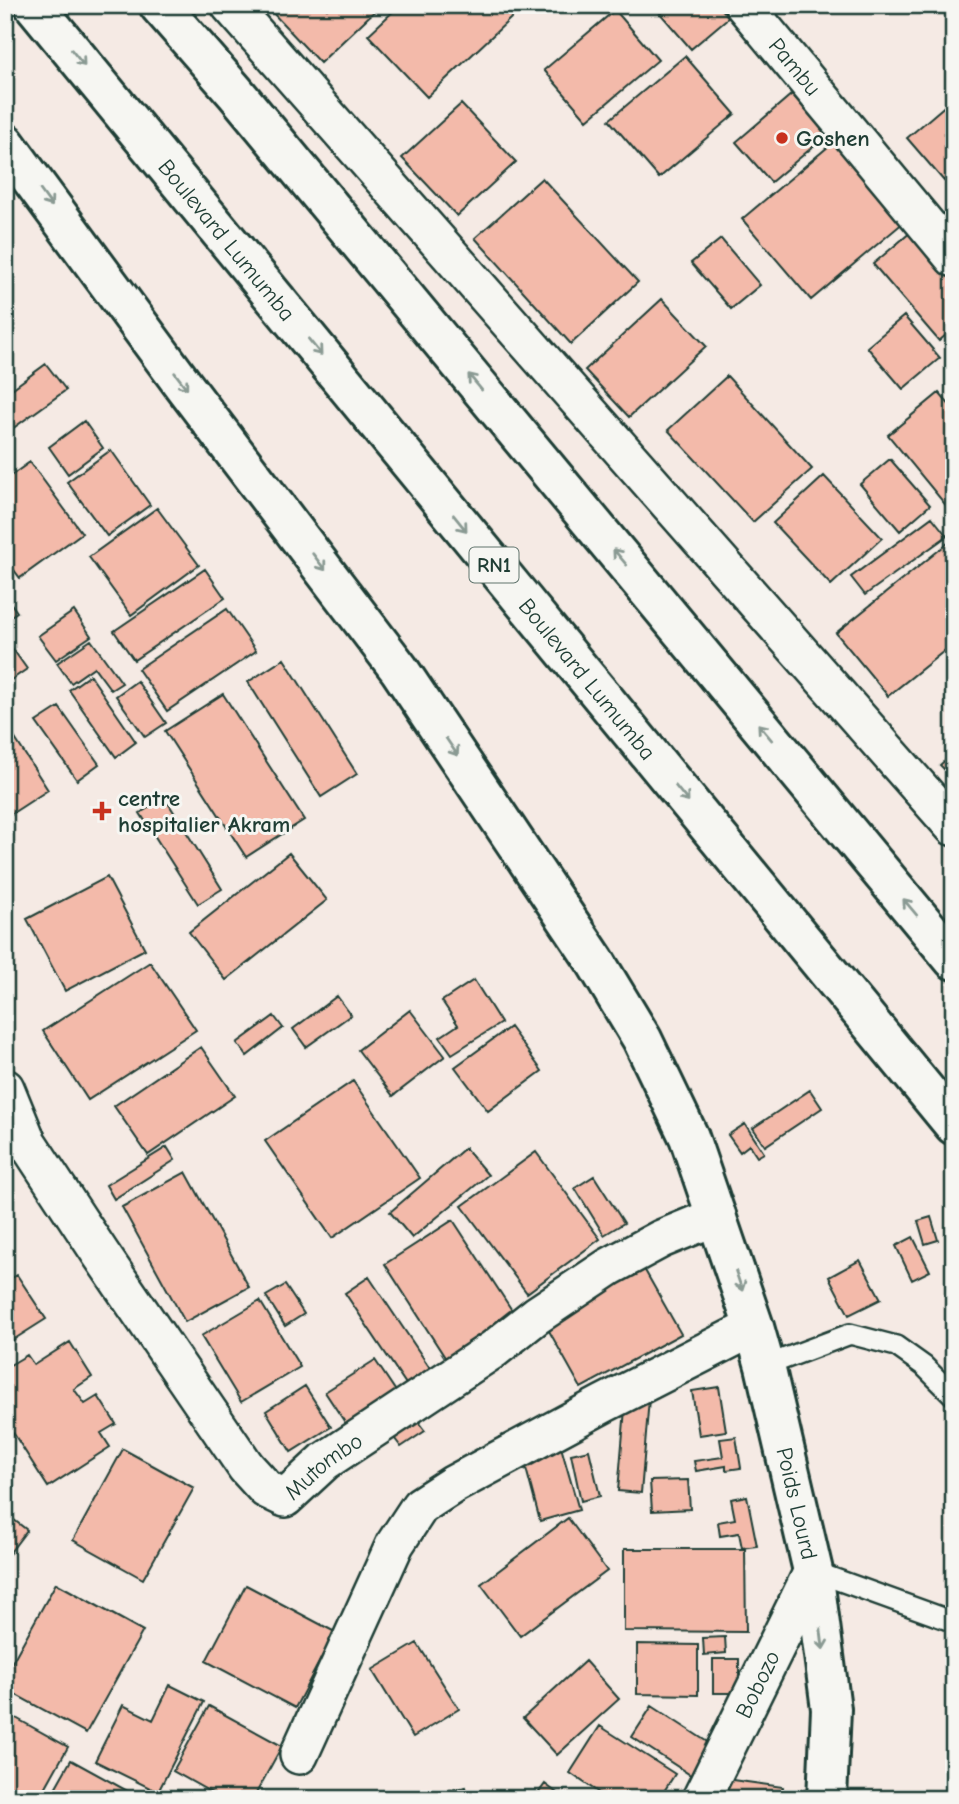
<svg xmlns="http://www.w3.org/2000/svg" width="959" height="1804" viewBox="0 0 959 1804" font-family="'Comic Neue',sans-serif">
	<rect width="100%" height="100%" fill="#f5eae4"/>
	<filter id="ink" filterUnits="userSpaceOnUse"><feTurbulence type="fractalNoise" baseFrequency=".0143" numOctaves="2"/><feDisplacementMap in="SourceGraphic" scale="14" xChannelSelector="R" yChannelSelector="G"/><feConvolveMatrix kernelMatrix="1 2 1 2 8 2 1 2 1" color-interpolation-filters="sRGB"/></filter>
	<g filter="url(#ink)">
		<!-- building -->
		<path fill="#f3baaa" stroke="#1f3d34" stroke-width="2" d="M275 5H323L327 9 331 5H381L320 63 270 10Z
			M400 5H525L427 97 368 35Z
			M653 5H718L729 17 691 49Z
			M615 10 658 60 587 120 544 70Z
			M685 56 735 114 659 178 609 120Z
			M792 94 827 135 771 182 736 142Z
			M954 98V173L944 181 907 138Z
			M461 104 516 162 457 216 402 158Z
			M835 141 904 222 811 300 742 219Z
			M542 178 638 282 571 344 475 238Z
			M911 232 954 282V328L939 341 873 264Z
			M721 239 760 285 731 309 691 263Z
			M662 299 706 346 629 417 585 370Z
			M904 316 940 358 903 389 867 347Z
			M46 364 66 390 5 434V394Z
			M727 376 812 469 753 522 668 430Z
			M939 393 954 410 953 514 888 435Z
			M84 421 103 448 68 474 49 447Z
			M111 450 150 505 107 536 67 482Z
			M890 459 930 505 900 531 860 484Z
			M30 462 82 533 20 578 5 558V480Z
			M824 476 882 538 831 585 773 523Z
			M157 508 199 565 131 615 89 557Z
			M932 517 947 536 865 595 851 577Z
			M954 538V643L888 696 836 633Z
			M205 569 225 598 134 660 114 631Z
			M5 595 17 612 5 620Z
			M227 609 256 651 167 711 138 669Z
			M74 611 91 636 56 660 38 636Z
			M5 638 27 669 5 684Z
			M91 640 122 683 111 690 94 667 71 683 57 663Z
			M284 659 357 774 321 797 248 682Z
			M90 675 136 742 116 757 69 690Z
			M137 681 166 723 145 737 116 696Z
			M223 694 304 820 246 857 165 731Z
			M59 707 99 764 77 780 36 722Z
			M14 737 48 790 5 818V742Z
			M954 752V779L940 765Z
			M165 798 222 889 198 904 140 813Z
			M289 853 327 900 226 980 189 932Z
			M107 877 145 949 65 991 27 919Z
			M150 962 196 1030 88 1100 43 1031Z
			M474 980 501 1023 452 1054 440 1037 458 1025 442 1001Z
			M337 996 351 1015 306 1047 293 1029Z
			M410 1010 445 1056 393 1096 358 1050Z
			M274 1016 283 1028 247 1056 237 1043Z
			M510 1027 542 1071 488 1111 455 1067Z
			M201 1047 235 1096 148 1155 114 1106Z
			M353 1081 420 1178 332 1238 265 1141Z
			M810 1090 822 1108 765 1146 753 1128Z
			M745 1124 764 1153 757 1157 749 1145 740 1152 728 1135Z
			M167 1147 175 1160 114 1199 106 1185Z
			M465 1148 488 1175 412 1238 390 1212Z
			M536 1152 600 1239 527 1293 462 1206Z
			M186 1172 249 1287 185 1322 122 1207Z
			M594 1176 624 1223 604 1235 575 1188Z
			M931 1217 938 1240 925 1244 918 1221Z
			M453 1220 517 1318 448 1362 385 1264Z
			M913 1237 930 1271 912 1280 896 1246Z
			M860 1260 881 1299 849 1315 829 1277Z
			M643 1267 681 1334 581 1388 544 1322Z
			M17 1275 46 1319 5 1345V1282Z
			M369 1277 434 1374 410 1390 345 1293Z
			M285 1285 304 1314 285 1326 266 1296Z
			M260 1301 300 1367 241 1402 201 1336Z
			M70 1342 92 1377 74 1389 85 1404 98 1396 116 1424 101 1433 110 1447 48 1487 5 1420V1368L27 1355 34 1365Z
			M375 1360 397 1393 346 1424 325 1392Z
			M305 1386 331 1427 291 1452 266 1411Z
			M719 1387 726 1431 699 1435 692 1391Z
			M626 1397 649 1399 641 1493 618 1491Z
			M412 1414 425 1431 401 1447 389 1431Z
			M736 1437 741 1468 726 1470V1466L696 1471 694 1461 723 1457 720 1439Z
			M561 1447 579 1510 540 1521 523 1457Z
			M123 1449 194 1488 143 1579 73 1540Z
			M589 1450 600 1496 581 1501 571 1454Z
			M688 1480 690 1509 652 1511 650 1481Z
			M747 1496 757 1546 742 1548 739 1533 720 1536 718 1522 735 1519 731 1499Z
			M5 1513 27 1530 5 1559Z
			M568 1518 607 1571 520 1636 481 1584Z
			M624 1549H745L746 1632 624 1631Z
			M56 1583 143 1631 86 1733 5 1689V1675Z
			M246 1585 335 1632 295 1708 206 1661Z
			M725 1637 726 1653 704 1655 703 1638Z
			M417 1643 459 1709 413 1737 372 1670Z
			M637 1644 698 1645V1695L637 1694Z
			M713 1659H739V1693H713Z
			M585 1661 619 1699 557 1755 523 1718Z
			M170 1685 204 1702 158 1792 95 1761 123 1705 153 1720Z
			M209 1706 282 1746 253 1799H223L173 1771Z
			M652 1706 712 1745 692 1776 632 1737Z
			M5 1712 68 1747 39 1799H5Z
			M600 1726 675 1774 659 1799H608L570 1773Z
			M71 1760 142 1799H49Z
			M718 1778 783 1787 781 1799H716Z
			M545 1784 565 1799H534Z
			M466 1787 469 1799H434L433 1794Z"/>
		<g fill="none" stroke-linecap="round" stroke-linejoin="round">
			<!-- lane casing -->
			<g stroke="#1f3d34" stroke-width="24">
				<path id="lane" d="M765 1366 850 1334 896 1346 924 1366 954 1396
					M813 1571 954 1622"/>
			</g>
			<!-- street casing -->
			<g stroke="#1f3d34" stroke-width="42">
				<g id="street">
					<path d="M230 5 954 827"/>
					<path id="s1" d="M744 5 954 258"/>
					<path id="s2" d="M5 1088 27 1142 100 1253 246 1467 266 1489 285 1498 325 1461 494 1349 537 1315 609 1267 661 1239 717 1216"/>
					<path d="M299 1755 395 1544 420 1506 454 1484 603 1404 754 1327"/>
					<path id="s3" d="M701 1799 813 1571"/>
				</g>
			</g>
			<!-- primary casing -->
			<g stroke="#1f3d34" stroke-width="44">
				<g id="primary">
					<path id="s4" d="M5 143 184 386 399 669 595 961 642 1039 689 1137 754 1327 765 1366 813 1571 831 1709 827 1799"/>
				</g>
			</g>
			<!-- highway casing -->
			<g stroke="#1f3d34" stroke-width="44">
				<g id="highway">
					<path id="s5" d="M34 5 954 1125"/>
					<path d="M159 5 235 92 954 960"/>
				</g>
			</g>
			<!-- lane -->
			<use href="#lane" stroke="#f6f6f2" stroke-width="19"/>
			<!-- street -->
			<use href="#street" stroke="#f6f6f2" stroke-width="37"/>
			<!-- primary -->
			<use href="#primary" stroke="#f6f6f2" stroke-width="38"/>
			<!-- highway -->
			<use href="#highway" stroke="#f6f6f2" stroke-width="38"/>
		</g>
		<!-- one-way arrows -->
		<defs><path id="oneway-shaft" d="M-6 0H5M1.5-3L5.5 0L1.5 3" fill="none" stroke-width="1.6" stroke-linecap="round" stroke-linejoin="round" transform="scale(1.75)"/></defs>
		<g stroke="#8a9a93">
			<use href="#oneway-shaft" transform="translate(78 58) rotate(51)"/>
			<use href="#oneway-shaft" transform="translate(46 198) rotate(54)"/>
			<use href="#oneway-shaft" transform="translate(315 347) rotate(51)"/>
			<use href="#oneway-shaft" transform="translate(181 381) rotate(53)"/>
			<use href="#oneway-shaft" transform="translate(475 382) rotate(-130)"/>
			<use href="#oneway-shaft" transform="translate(460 523) rotate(51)"/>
			<use href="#oneway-shaft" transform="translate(620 557) rotate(-130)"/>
			<use href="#oneway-shaft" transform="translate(319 562) rotate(53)"/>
			<use href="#oneway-shaft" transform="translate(765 732) rotate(-130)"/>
			<use href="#oneway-shaft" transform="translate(452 747) rotate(56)"/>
			<use href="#oneway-shaft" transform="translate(682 794) rotate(51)"/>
			<use href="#oneway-shaft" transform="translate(910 907) rotate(-130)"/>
			<use href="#oneway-shaft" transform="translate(739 1281) rotate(71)"/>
			<use href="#oneway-shaft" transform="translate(822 1639) rotate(83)"/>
		</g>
	</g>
	<!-- markers -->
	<g fill="#c8321e" stroke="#f6f6f2" stroke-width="2.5">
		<circle cx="782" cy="138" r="7"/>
		<path d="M98.5 800.5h7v7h7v7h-7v7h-7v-7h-7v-7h7z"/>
	</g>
	<g text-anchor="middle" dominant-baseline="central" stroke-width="6" stroke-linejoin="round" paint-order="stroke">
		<!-- shield labels -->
		<rect fill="#f6f6f2" stroke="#60746d" stroke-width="2" x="469.5" y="547.5" width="49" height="35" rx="5"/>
		<g font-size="21" font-weight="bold" fill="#1f3d34">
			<text x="494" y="565">RN1</text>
		</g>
		<!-- street labels -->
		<g font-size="23" fill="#1f3d34" stroke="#f6f6f2">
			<text stroke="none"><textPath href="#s1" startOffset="80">Pambu</textPath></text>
			<text stroke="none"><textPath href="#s5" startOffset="304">Boulevard Lumumba</textPath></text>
			<text stroke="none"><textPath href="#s5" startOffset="872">Boulevard Lumumba</textPath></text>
			<text stroke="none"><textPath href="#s2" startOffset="551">Mutombo</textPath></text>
			<text stroke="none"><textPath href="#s4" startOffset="1591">Poids Lourd</textPath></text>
			<text stroke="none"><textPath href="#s3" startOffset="128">Bobozo</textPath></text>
		</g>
		<!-- poi labels -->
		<g font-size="23" font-weight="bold" fill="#1f3d34" stroke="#f6f6f2" text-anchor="start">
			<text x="796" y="138">Goshen</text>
			<text x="118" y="798">centre<tspan x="118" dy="26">hospitalier Akram</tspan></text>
		</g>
	</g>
	<!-- margin -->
	<rect width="959" height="1804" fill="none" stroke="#f6f6f2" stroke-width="28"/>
	<rect x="14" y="14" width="931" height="1776" fill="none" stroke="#1f3d34" stroke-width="2.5" filter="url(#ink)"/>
</svg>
